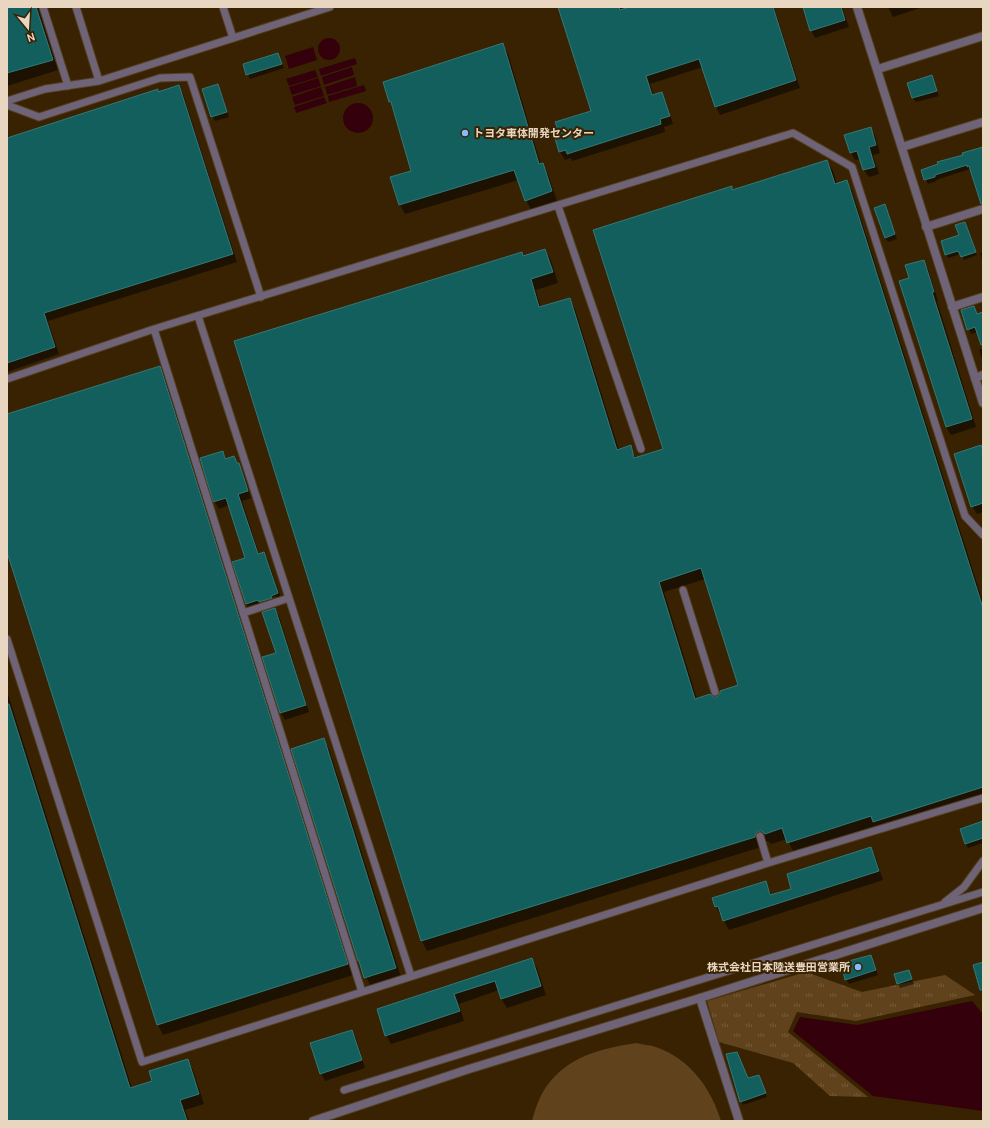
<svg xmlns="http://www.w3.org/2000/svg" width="990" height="1128" viewBox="0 0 990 1128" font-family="Cabin,'Noto Sans JP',sans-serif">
	<defs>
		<pattern id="grass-tufts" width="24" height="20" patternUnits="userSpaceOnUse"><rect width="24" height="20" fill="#60431c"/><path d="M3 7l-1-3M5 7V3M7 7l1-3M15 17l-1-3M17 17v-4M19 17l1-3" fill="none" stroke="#775d3b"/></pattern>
	</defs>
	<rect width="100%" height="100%" fill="#382202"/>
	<!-- grass -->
	<path fill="url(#grass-tufts)" d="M806 972 862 992 945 975 975 995 856 1021 797 1012 788 1032 868 1097 830 1096 793 1063 719 1042 707 1001Z"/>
	<!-- garden -->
	<path fill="#60431c" d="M637 1043C643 1045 650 1045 656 1047 690 1059 711 1088 721 1121H532C535 1110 539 1097 546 1087 568 1056 602 1048 637 1043Z"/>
	<!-- water -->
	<path fill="#33000c" d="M318 49a11 11 0 1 1 22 0a11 11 0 1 1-22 0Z
		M313 47 317 60 289 69 285 56Z
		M355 58 357 64 321 76 319 69Z
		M352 67 354 75 324 85 322 77Z
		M315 70 318 77 289 86 286 79Z
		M355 77 357 86 327 95 325 87Z
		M318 78 321 86 292 95 289 87Z
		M364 85 366 91 329 102 328 96Z
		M321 87 324 96 295 105 292 97Z
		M324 97 327 103 296 113 294 107Z
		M343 118a15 15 0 1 1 30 0a15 15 0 1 1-30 0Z
		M972 1001 983 1014V1111L873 1096 793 1031 800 1017 857 1025Z"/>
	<!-- shadow -->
	<path fill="#0007" fill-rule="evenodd" d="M7 7H38L58 70 7 86Z
		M559 7H774L800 88 720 115 716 107 703 67 650 84 654 96 662 93 666 101 673 124 664 127 665 132 572 161 571 158 565 160 560 152 592 112Z
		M804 7H842L849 27 815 38 811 30Z
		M888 7H923L893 17Z
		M502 44 508 54 541 165 542 164 548 174 557 201 531 210 526 200 519 180 405 214 400 205 391 178 413 171 393 107 390 102Z
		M278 54 284 68 250 79 244 65Z
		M932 77 939 96 916 102 913 98Z
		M218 85 229 117 215 121 212 116Z
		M179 86 183 94 237 262 48 321 59 354 7 372V130L9 138 157 91 158 93Z
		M870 128 875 135 880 153 873 155 879 174 869 177 864 170 861 159 855 160 851 153 845 136Z
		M983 148V197L970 169 936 180 937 181 928 184 922 170Z
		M827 161 833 171 837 184 847 181 852 191 983 602V799L880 832 876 826 794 853 787 839 771 844 768 841H765L761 847 427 951 422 941 235 342 522 253 524 256 545 250 551 260 558 283 536 290 541 308 570 299 575 309 619 450 630 447 636 458 664 450 731 188 733 191ZM705 579 739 686 717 698 697 699 664 592Z
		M885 205 897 239 888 242 885 238Z
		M965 223 977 255 964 260 961 254 948 258 946 254 960 236Z
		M983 252V262L980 253Z
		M923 261 928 269 938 301H937L976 427 951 435 946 427 911 278Z
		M962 310 977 315 983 313V346L978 332 971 334Z
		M983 348V362L979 350Z
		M159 367 165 377 353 975 163 1035 158 1025 7 548V415Z
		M981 446 983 450V512L977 514 972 506Z
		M222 452 226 459 234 457 242 471 251 498 242 501 259 554 264 553 268 560 282 601 251 611 246 604V559L229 505 219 509 214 501ZM276 596 277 598 259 604V602Z
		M275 609 279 616 309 712 285 720 281 713 263 658 277 653Z
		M7 691 132 1088 153 1081 188 1060 193 1070 204 1104 185 1110 189 1121H7Z
		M323 739 329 749 401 977 371 987 359 961Z
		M983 822V843L968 848 966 844Z
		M871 848 876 858 883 880 729 930 716 907 765 882 772 896 793 890Z
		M871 956 878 975 849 984 846 979Z
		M532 959 537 968 546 995 507 1008 501 998 499 990 459 1004 464 1021 391 1044 386 1035 378 1010Z
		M908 971 914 984 900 988 898 983Z
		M352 1031 356 1038 365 1068 325 1081 321 1073Z
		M759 1076 767 1097 743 1105 741 1101 748 1079Z"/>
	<!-- building -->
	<path fill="#135f5e" stroke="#337977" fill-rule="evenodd" d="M7 7H36L53 60 7 73Z
		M558 7H619L620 10 629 7H773L796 80 715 107 699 59 646 76 652 95 662 92 670 116 660 119 661 124 567 154 566 150 559 152 552 128 557 127 555 122 591 111Z
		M803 7H841L845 20 810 31Z
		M503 43 539 164 543 163 552 191 525 201 514 170 399 205 390 177 411 171 391 102H389L383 82Z
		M278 53 282 64 246 75 243 64Z
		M932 75 937 91 912 98 907 83Z
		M218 84 227 112 211 117 202 89Z
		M179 85 233 254 44 313 55 347 7 363V138L158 89V92Z
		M871 127 876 145 869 147 875 167 863 170 857 151 850 153 844 135Z
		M983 147V203L981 204 969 166 967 167V165L935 175V177L924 180 921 170 938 164 937 162 963 155 962 153Z
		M827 160 835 184 847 180 983 608V787L873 822 871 816 787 843 782 828 765 834 762 831H759L756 833 755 837 421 941 234 341 522 252 523 256 545 249 553 272 531 279 539 307 570 298 617 450 631 445 634 458 663 449 593 230 732 186V190ZM701 568 738 685 720 691V693L717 697H714L710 694 695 699 659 582Z
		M885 204 895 234 885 238 874 208Z
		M965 222 976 252 961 257 958 251 945 255 941 241 959 235 955 225Z
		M924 260 934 292H932L972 419 946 427 899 281 909 278 905 265Z
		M974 306 977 314 983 312V344L981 345 975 327 967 330 961 310Z
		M160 366 348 964 157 1025 7 552V414Z
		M981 445 983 451V503L971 507 954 454Z
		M223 451 225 459 234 456 237 463H239L248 491 238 494 258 554 264 552 278 593 271 596 272 598 259 602 258 600 246 604 232 562 245 558 226 498 213 502 200 458Z
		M275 608 306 705 280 713 262 657 276 653 262 612Z
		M7 704H9L130 1088 152 1081 149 1071 188 1059 199 1094 180 1100 187 1121H7Z
		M324 738 396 968 364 978 359 961H358L291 749Z
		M983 821V838L965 844 960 829Z
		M871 847 879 871 723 921 718 906 715 907 712 898 766 881 770 895 791 889 787 874Z
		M871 955 876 970 845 980 841 963Z
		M532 958 541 986 501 999 495 981 454 994 460 1011 385 1036 377 1009Z
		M983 962V990H980L973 965Z
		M909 970 912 979 897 984 894 974Z
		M352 1030 362 1060 320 1074 310 1043Z
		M737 1052 748 1078 759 1075 766 1093 740 1102 726 1054Z"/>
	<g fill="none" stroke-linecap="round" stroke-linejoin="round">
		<!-- service casing -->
		<g stroke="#543f21" stroke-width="9">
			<path id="service" d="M43 7 68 86
				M76 7 99 81
				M223 7 233 38
				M7 101 45 89 99 81 330 7
				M7 105 39 117 160 78 190 77 261 297
				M558 206 641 449
				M198 316 411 976
				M154 329 362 992
				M7 379 154 329 793 133 852 167 965 516 983 535
				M683 590 715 692
				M243 613 289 598
				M7 639 142 1062 768 863 983 798
				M760 836 768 863
				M945 902 964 887 983 861
				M344 1090 983 892"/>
		</g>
		<!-- minor casing -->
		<g stroke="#543f21" stroke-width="10">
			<path id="minor" d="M878 69 983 36
				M902 147 983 122
				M926 227 983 209
				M952 307 983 297
				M975 378 983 375
				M700 998 739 1121"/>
		</g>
		<!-- tertiary casing -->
		<g stroke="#543f21" stroke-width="10">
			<path id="tertiary" d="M857 7 983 403
				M313 1121 469 1069 700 998 983 908"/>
		</g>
		<!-- service -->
		<use href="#service" stroke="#6f6477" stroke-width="7"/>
		<!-- minor -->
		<use href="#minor" stroke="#6f6477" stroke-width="8"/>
		<!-- tertiary -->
		<use href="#tertiary" stroke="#6f6477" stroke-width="8"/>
	</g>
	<!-- markers -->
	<g fill="#84bcfb" stroke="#382202" stroke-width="1.5">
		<circle cx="465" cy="133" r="4"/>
		<circle cx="858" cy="967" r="4"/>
	</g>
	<g text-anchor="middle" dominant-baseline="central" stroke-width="4" stroke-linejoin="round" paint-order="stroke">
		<!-- poi labels -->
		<g font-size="11" font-weight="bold" fill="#e8d6c1" stroke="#382202" text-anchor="start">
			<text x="473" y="133">トヨタ車体開発センター</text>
			<text x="850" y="967" text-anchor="end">株式会社日本陸送豊田営業所</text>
		</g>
	</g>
	<!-- border -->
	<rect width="990" height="1128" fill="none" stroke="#e8d6c1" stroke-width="16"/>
	<!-- north arrow -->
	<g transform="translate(28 28) rotate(162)" stroke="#382202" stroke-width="3" paint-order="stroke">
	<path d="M0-3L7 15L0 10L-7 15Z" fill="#e8d6c1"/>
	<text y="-6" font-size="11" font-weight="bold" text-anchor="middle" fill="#e8d6c1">N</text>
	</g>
</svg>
